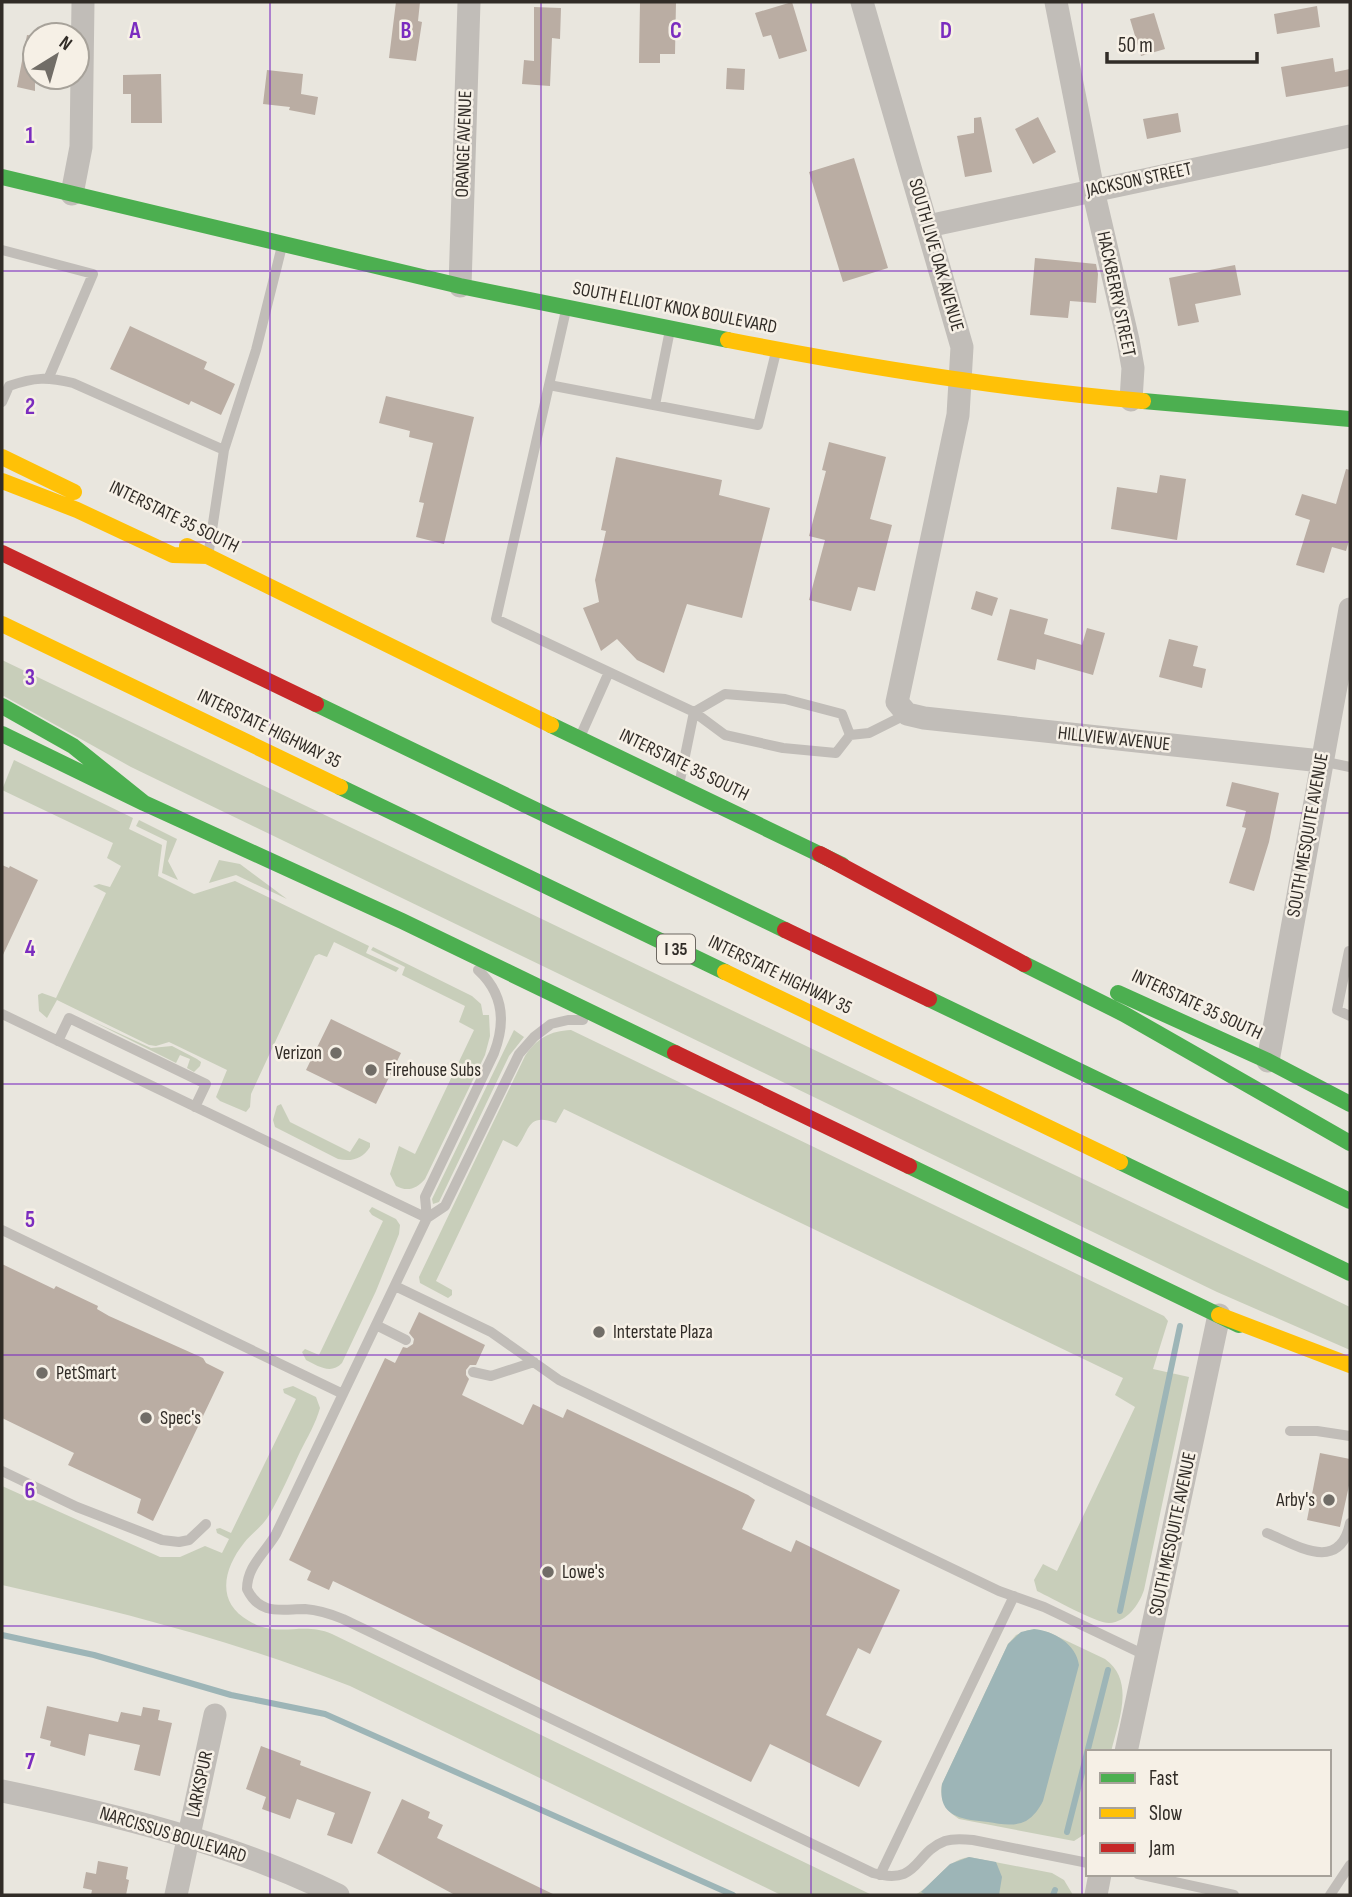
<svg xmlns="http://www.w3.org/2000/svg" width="1352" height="1897" viewBox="0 0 1352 1897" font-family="'Sofia Sans Condensed',sans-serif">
	<rect width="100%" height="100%" fill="#e9e6de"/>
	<!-- green -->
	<path fill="#c8ceba" d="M2 660 1350 1307V1350L1217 1292 131 767 2 695Z
		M14 760 133 818 129 829 162 845 158 876 194 894 235 881 369 946 366 953 399 968 396 972 334 942 327 957 319 954 315 956 251 1094 250 1107 246 1112 220 1101 216 1097 227 1070 169 1042 156 1046 149 1045 57 1000 47 1018 39 1011 38 995 42 993 56 998 106 893 93 886 99 884 110 887 121 866 107 858 113 843 2 790Z
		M139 820 177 839 168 861 178 880 162 873 167 841 136 826Z
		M219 860 240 864 287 899 236 875 209 883Z
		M373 947 472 996 481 1004 483 1015H489L490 1036 485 1055 425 1179C417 1189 407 1192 396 1186L390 1174 399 1146 415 1154 474 1030 459 1022 465 1006 402 975 405 967 371 950Z
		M88 1019 151 1048 172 1046 197 1059 201 1062 200 1066 194 1072 187 1068 190 1059 180 1055 176 1063Z
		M514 1030 524 1037 509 1056 439 1202 433 1204 432 1199Z
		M571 1030 1164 1316 1168 1321 1153 1369 1189 1377 1144 1590C1139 1605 1127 1622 1109 1623 1096 1623 1052 1598 1037 1591L1034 1580 1043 1564 1057 1571 1135 1407 1115 1395 1123 1378 564 1109 556 1123C526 1112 530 1132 517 1147L503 1140 436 1281 452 1290V1295L448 1298 420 1283 419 1277 525 1056C537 1038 550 1031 571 1030Z
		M281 1104 290 1122 350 1152 359 1138 370 1143V1147C362 1159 352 1162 338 1159L275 1127 273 1120 277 1106Z
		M372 1207 396 1219 400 1225 399 1234 376 1291 342 1363C331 1375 318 1366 306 1360L302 1352 305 1349 319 1355 383 1221 372 1215 369 1211Z
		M293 1386 316 1397 320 1408C316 1423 307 1438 300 1452 290 1473 281 1495 269 1515 263 1526 252 1533 244 1543 224 1568 215 1602 249 1621 280 1639 301 1621 332 1634L872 1895H781L350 1686C238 1642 119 1611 2 1585V1486L160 1557H180L205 1546 222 1553 229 1539 217 1533 216 1529 220 1528 231 1533 296 1399 284 1393 283 1389Z
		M1028 1630 1048 1632 1105 1659C1136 1681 1118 1722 1111 1752H1088V1832L1074 1841 959 1819C946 1811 939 1799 942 1784L1008 1644 1016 1635Z
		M969 1857 1052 1873 1064 1880 1073 1895H915C936 1884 944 1861 969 1857Z"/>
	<!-- water -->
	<path fill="#9db5b7" d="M1034 1629C1054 1631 1076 1644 1079 1665L1043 1801C1039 1809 1034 1816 1026 1821 1014 1827 1000 1824 988 1822 963 1819 937 1818 942 1784L1008 1644 1021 1632Z
		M969 1857 996 1862 1002 1877 999 1895H926L921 1892 950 1864Z"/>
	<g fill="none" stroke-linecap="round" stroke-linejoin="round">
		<!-- stream -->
		<path stroke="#9db5b7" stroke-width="6" d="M1120 1611 1180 1326
			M2 1635 94 1655 231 1695 325 1714 733 1895
			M1067 1832 1108 1670
			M1053 1895 1055 1890"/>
	</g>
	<!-- building -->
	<path fill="#baada3" d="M396 2H420L418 21 422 22 416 61 389 58Z
		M640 2H676L675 54H660V63H639Z
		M792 2 807 51 779 59 771 35 763 37 755 13Z
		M1317 6 1320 27 1277 34 1274 14Z
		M534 7 561 8 560 39 552 38 550 86 522 84 524 60 534 61Z
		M1154 13 1165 49 1141 56 1130 19Z
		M27 35 35 36V91L17 87Z
		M1333 58 1335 72 1350 69V86L1286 97 1281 67Z
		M727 68 745 69 744 90 726 89Z
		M267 70 303 74 301 94 318 97 315 115 289 110 290 107 263 104Z
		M161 74 162 123H131V94H123V75Z
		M1178 113 1181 132 1147 139 1143 119Z
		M981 117 992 172 965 177 957 136 974 133V118Z
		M1038 117 1056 152 1033 164 1015 129Z
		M854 158 888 268 843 282 809 172Z
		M1035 258 1096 264 1098 274 1096 303 1070 301 1068 318 1030 315Z
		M1235 265 1241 295 1195 304 1199 322 1178 326 1169 278Z
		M130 326 207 362 204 369 235 384 221 415 191 401 189 405 110 369Z
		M386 396 474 417 444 544 416 537 424 503 419 502 433 443 409 437 410 431 379 423Z
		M829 442 886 457 870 519 892 525 875 591 858 587 851 611 809 600 825 540 809 536 826 471 822 470Z
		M616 457 722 480 719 495 770 508 742 618 687 604 664 673 637 660 617 639 601 651 583 608 599 602 595 580 606 531 601 530Z
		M1346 469 1350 470V537L1346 551 1332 547 1324 573 1296 565 1310 520 1295 515 1302 494 1336 504Z
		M1160 475 1186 479 1177 540 1111 529 1117 487 1157 493Z
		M976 591 998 598 992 616 971 609Z
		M1010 609 1048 619 1044 634 1082 645 1087 628 1105 633 1093 675 1037 659 1035 670 997 660Z
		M1169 639 1198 646 1193 666 1206 669 1202 688 1159 677Z
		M1232 782 1279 793 1269 842 1254 891 1229 883 1246 828 1242 827 1246 811 1226 806Z
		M2 865 9 868 10 866 38 880 2 957Z
		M331 1019 401 1053 376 1104 306 1070Z
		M2 1264 54 1289 56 1286 98 1306 97 1309 109 1316 203 1358 206 1363 224 1372 153 1521 137 1513 141 1499 68 1465 74 1453 2 1418Z
		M419 1312 485 1345 476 1365H470L466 1370V1375L469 1379 462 1395 523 1425 533 1404 563 1418 567 1409 748 1495 755 1500 742 1529 791 1552 796 1540 900 1590 870 1654 858 1648 826 1715 882 1741 859 1787 770 1744 751 1782 333 1581 329 1590 307 1580 311 1571 289 1560 385 1358 395 1363 403 1347 407 1348 413 1344 414 1339 409 1333Z
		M1320 1453 1350 1459V1481L1340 1527 1307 1520Z
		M47 1706 118 1722 121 1712 141 1716 143 1707 160 1710 158 1720 172 1723 160 1776 134 1770 140 1745 89 1734 85 1756 50 1746 51 1741 40 1738Z
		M261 1746 301 1761 300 1765 371 1792 352 1844 327 1835 335 1813 297 1799 290 1819 262 1809 266 1797 246 1789Z
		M402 1799 430 1812 428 1818 443 1825 437 1838 555 1895H455L377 1853Z
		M98 1861 128 1867 126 1879 129 1880 126 1895H91L92 1890 83 1888 86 1872 96 1874Z"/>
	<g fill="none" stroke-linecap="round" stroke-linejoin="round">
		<!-- lane -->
		<path stroke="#c1bdb8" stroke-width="10" d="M2 250 93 274 49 377
			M566 310 496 619 694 712 725 735 783 748 836 753 850 735 842 714 785 699 725 694 694 712 679 785
			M549 385 758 425 776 352
			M2 402 9 386C35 377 47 377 73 383L224 450
			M655 405 670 330
			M209 550 224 450 256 350 282 246
			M850 735 869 733 907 714
			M580 737 609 672
			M1321 761 1350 767
			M1349 951 1337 1010 1350 1016
			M478 970C503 993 506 1022 494 1053L425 1197 427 1218 445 1206 519 1054 534 1037 551 1024 568 1020H583
			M2 1014 427 1218 276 1534C265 1553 247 1566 247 1589 260 1616 281 1609 305 1609 318 1610 331 1614 343 1619L873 1873C920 1886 913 1853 945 1841 954 1838 964 1839 973 1840L1088 1863
			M58 1041 69 1018 206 1084 195 1107
			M2 1230 343 1394
			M395 1286 491 1332 559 1380 999 1591 1044 1607 1147 1656
			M376 1325 406 1340
			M473 1372 491 1376 534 1362
			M1290 1431H1317L1350 1436
			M2 1471 77 1507 162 1540 179 1542 189 1540 206 1524
			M1267 1533C1296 1545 1340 1574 1350 1523
			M1138 1874 1234 1895
			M880 1875 1014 1596
			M1330 1895 1350 1865"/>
		<!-- street -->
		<path stroke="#c1bdb8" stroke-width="23" d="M862 2 962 347 958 415 897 702 907 714 924 718 1321 761
			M1056 2 1093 190 1128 340 1133 368 1131 400
			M72 194 81 147 83 2
			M928 226 1350 136
			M460 286 469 2
			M1268 1061 1350 609
			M1126 1752 1219 1315
			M2 1791C117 1815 231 1843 338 1895
			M176 1895 215 1715
			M1096 1895 1100 1874"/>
		<!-- fast -->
		<path stroke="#4caf50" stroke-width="16" d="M2 177 460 286 728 340
			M1143 401 1350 419
			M316 704 785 930
			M2 706 73 746 144 803
			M551 725 842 865
			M2 734 144 803 402 921 675 1053
			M340 787 725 972
			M1024 964 1124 1014 1350 1143
			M1118 993 1268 1061 1350 1104
			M929 999 1350 1201
			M1120 1162 1350 1273
			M909 1166 1239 1325"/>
		<!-- slow -->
		<path stroke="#ffc107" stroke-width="16" d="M728 340C865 367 1004 389 1143 401
			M2 457 74 492
			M2 481 77 510 173 555 208 556
			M187 546 551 725
			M2 624 340 787
			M725 972 1120 1162
			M1219 1315 1350 1365"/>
		<!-- jam -->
		<path stroke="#c62828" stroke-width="16" d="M2 553 316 704
			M820 854 1024 964
			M785 930 929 999
			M675 1053 909 1166"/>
	</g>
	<!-- grid -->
	<path fill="none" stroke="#7b2cbf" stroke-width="2" stroke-opacity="0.55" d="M270 2V1895M541 2V1895M811 2V1895M1082 2V1895M2 271H1350M2 542H1350M2 813H1350M2 1084H1350M2 1355H1350M2 1626H1350"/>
	<!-- markers -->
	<g fill="#716d67" stroke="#f6f0e6" stroke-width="2.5">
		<circle cx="336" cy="1053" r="7"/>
		<circle cx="371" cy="1070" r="7"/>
		<circle cx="599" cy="1332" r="7"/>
		<circle cx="42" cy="1373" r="7"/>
		<circle cx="146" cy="1418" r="7"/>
		<circle cx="1329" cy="1500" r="7"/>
		<circle cx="548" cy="1572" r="7"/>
	</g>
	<g text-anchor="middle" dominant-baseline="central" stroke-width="5" stroke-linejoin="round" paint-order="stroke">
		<!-- shield labels -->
		<rect fill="#f6f0e6" stroke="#6c6760" stroke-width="2" x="657" y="934.5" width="38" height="29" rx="5"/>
		<g font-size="18" font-weight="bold" fill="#312c27">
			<text x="676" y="949">I 35</text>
		</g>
		<!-- street labels -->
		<g font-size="19" fill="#312c27" stroke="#f6f0e6">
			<text transform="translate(464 144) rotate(-88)">ORANGE AVENUE</text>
			<text transform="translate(1139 180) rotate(-12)">JACKSON STREET</text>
			<text transform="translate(936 255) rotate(74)">SOUTH LIVE OAK AVENUE</text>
			<text transform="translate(1116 294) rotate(78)">HACKBERRY STREET</text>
			<text transform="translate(675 308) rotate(11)">SOUTH ELLIOT KNOX BOULEVARD</text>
			<text transform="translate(174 517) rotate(26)">INTERSTATE 35 SOUTH</text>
			<text transform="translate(269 729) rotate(26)">INTERSTATE HIGHWAY 35</text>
			<text transform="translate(1114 739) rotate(6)">HILLVIEW AVENUE</text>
			<text transform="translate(684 765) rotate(26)">INTERSTATE 35 SOUTH</text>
			<text transform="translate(1308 835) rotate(-80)">SOUTH MESQUITE AVENUE</text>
			<text transform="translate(780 975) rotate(26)">INTERSTATE HIGHWAY 35</text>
			<text transform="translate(1197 1005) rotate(25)">INTERSTATE 35 SOUTH</text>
			<text transform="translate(1173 1534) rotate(-78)">SOUTH MESQUITE AVENUE</text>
			<text transform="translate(200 1784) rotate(-78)">LARKSPUR</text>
			<text transform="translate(173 1835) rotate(17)">NARCISSUS BOULEVARD</text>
		</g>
		<!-- poi labels -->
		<g font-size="19" fill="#312c27" stroke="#f6f0e6" text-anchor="start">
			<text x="322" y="1053" text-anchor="end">Verizon</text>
			<text x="385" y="1070">Firehouse Subs</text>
			<text x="613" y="1332">Interstate Plaza</text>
			<text x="56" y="1373">PetSmart</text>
			<text x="160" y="1418">Spec's</text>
			<text x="1315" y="1500" text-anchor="end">Arby's</text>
			<text x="562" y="1572">Lowe's</text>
		</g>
	</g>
	<g font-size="23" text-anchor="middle" font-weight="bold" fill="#7b2cbf" stroke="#f6f0e6" stroke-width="5" stroke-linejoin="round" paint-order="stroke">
		<text x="135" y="38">A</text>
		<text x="406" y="38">B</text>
		<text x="676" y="38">C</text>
		<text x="946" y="38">D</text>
		<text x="30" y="143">1</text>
		<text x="30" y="414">2</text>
		<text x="30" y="685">3</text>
		<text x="30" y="956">4</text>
		<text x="30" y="1227">5</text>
		<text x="30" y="1498">6</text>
		<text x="30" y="1769">7</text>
	</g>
	<!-- border -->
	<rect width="1352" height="1897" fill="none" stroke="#312c27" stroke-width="7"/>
	<!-- legend -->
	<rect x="1086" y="1750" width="245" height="126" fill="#f6f0e6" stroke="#a7a29a" stroke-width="2"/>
	<rect x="1100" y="1773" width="35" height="10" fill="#4caf50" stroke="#a7a29a" stroke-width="2"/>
	<text x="1149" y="1785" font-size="21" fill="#312c27">Fast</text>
	<rect x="1100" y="1808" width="35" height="10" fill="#ffc107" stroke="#a7a29a" stroke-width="2"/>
	<text x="1149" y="1820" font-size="21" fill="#312c27">Slow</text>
	<rect x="1100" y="1843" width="35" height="10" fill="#c62828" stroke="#a7a29a" stroke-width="2"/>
	<text x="1149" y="1855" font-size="21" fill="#312c27">Jam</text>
	<!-- north arrow -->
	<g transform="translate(56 56) rotate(37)"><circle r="33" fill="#f6f0e6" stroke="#a7a29a" stroke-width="2"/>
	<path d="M0-5L12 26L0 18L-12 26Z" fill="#716d67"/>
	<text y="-10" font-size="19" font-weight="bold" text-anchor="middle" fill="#312c27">N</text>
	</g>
	<!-- scale -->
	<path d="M1107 52v10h150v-10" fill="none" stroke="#312c27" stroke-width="3.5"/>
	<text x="1118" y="52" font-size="21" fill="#312c27" stroke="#f6f0e6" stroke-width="5" paint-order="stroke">50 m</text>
</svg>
